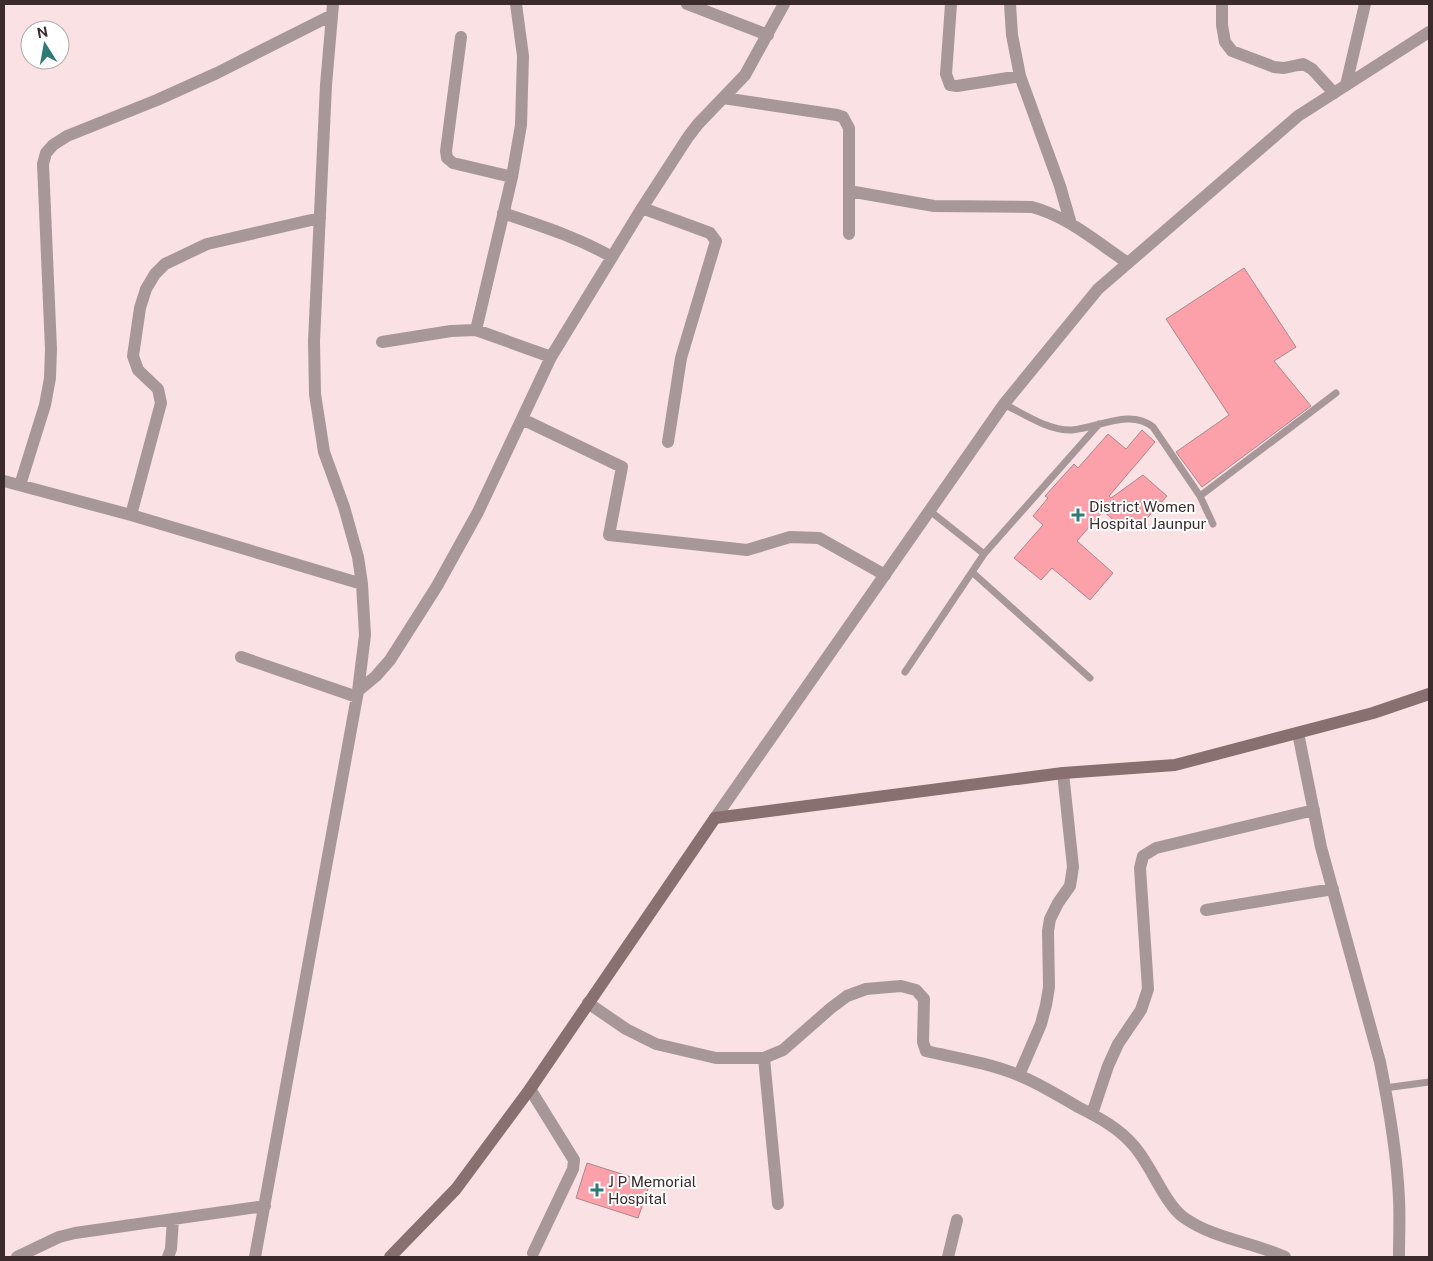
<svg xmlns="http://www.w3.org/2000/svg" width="1433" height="1261" viewBox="0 0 1433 1261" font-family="'Public Sans',sans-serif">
	<rect width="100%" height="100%" fill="#fae1e3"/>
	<!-- building -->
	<path fill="#fca1aa" stroke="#ac878a" d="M1244 268 1296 347 1274 361 1311 406 1202 487 1176 452 1229 415 1166 319Z
		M1142 430 1155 442 1109 496 1111 498 1143 475 1167 496 1140 526 1133 520 1125 530 1103 511 1077 541 1113 573 1090 600 1052 568 1041 580 1014 558 1043 525 1033 516 1048 498 1045 496 1074 464 1078 468 1108 434 1126 449Z
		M587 1163 650 1183 638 1218 576 1198Z"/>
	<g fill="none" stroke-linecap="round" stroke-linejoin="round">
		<!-- service -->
		<path stroke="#a89798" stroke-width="7" d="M1004 404C1024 414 1049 431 1072 430 1098 428 1130 408 1153 427L1200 496 1213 524
			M1200 496 1336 393
			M930 511 984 554
			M972 572 1090 678
			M905 672 984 554 1099 424
			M1385 1088 1429 1082"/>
		<!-- minor -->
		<path stroke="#a89798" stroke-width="12" d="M687 4 768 35
			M951 4 946 74 950 85 957 86 1020 76
			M1010 4 1012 35 1020 76 1060 186 1071 224
			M1222 4V25L1225 42 1232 51 1274 67 1284 68 1303 64 1312 69 1334 93
			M461 37 446 151 447 158 453 163 512 177
			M1346 85 1365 4
			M723 98 837 115 843 117 849 128V234
			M849 191 934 206 1032 207C1067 216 1098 243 1128 263
			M642 208 710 233 716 241 681 358 668 442
			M503 213C541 226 577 237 612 257
			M476 330 512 177 521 125 523 56 516 4
			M382 342 451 331 476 330 551 357
			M522 419 622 467 609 535 747 550 790 537 819 538 885 575
			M4 481 131 515 362 584
			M20 485 45 405 50 378 51 349 43 164 46 153 53 145 67 136 157 100 217 73 332 15
			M131 515 161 403 158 389 138 370 133 356 140 308 146 289 155 274 165 264 207 244 320 218
			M241 657 357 697
			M358 691 376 676 390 660 437 586 478 512 551 357 642 208 688 137 698 124 745 75 784 4
			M1298 733 1321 847 1380 1062C1389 1107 1397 1153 1399 1199 1400 1219 1399 1238 1399 1257
			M1206 910 1333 889
			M588 1003 626 1029 656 1044 716 1058H764L783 1050 831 1008 847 996 866 989 901 986 916 990 924 999 923 1042 926 1051C957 1058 989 1063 1018 1075 1039 1083 1059 1096 1078 1107 1098 1117 1119 1128 1134 1146 1151 1165 1165 1204 1183 1217 1214 1239 1252 1242 1285 1257
			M764 1058 778 1204
			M1019 1075 1041 1024 1046 1005 1049 987 1048 931 1050 919 1058 903 1070 886 1073 867 1063 773
			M530 1089 574 1160 573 1169 533 1253
			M1092 1114 1108 1066 1118 1044 1141 1010 1148 989 1140 868 1143 856 1156 848 1314 810
			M17 1257 59 1237 75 1233 265 1206
			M168 1257 171 1249 173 1219
			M255 1257 358 691 365 635 362 584 358 557 344 507 324 452 315 394 314 341 326 85 333 4
			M948 1257 957 1220"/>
		<!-- tertiary -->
		<path stroke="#a89798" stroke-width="12" d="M715 818 1004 404 1098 289 1298 116 1429 32"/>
		<!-- secondary -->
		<path stroke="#887071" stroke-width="12" d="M390 1257 456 1189 530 1089 715 818 1063 773 1175 765 1373 713 1429 694"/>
	</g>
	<!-- markers -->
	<g fill="#2f7977" stroke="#fff" stroke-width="2">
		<path d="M1075.5 507.5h5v5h5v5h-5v5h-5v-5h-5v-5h5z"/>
		<path d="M594.5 1182.5h5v5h5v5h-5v5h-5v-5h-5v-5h5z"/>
	</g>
	<g text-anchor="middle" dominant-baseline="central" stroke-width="4" stroke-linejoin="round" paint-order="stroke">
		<!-- poi labels -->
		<g font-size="15" fill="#3b2b2d" stroke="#fff" text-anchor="start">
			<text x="1089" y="506">District Women<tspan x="1089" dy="17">Hospital Jaunpur</tspan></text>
			<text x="608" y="1181">J P Memorial<tspan x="608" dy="17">Hospital</tspan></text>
		</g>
	</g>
	<!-- border -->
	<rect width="1433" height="1261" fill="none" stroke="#3b2b2d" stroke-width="10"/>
	<!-- north arrow -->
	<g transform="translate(45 45) rotate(349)"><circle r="24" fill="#ffffff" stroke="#b1aaab"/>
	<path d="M0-4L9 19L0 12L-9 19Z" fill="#2f7977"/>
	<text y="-8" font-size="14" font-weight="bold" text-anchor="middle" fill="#3b2b2d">N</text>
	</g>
</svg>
